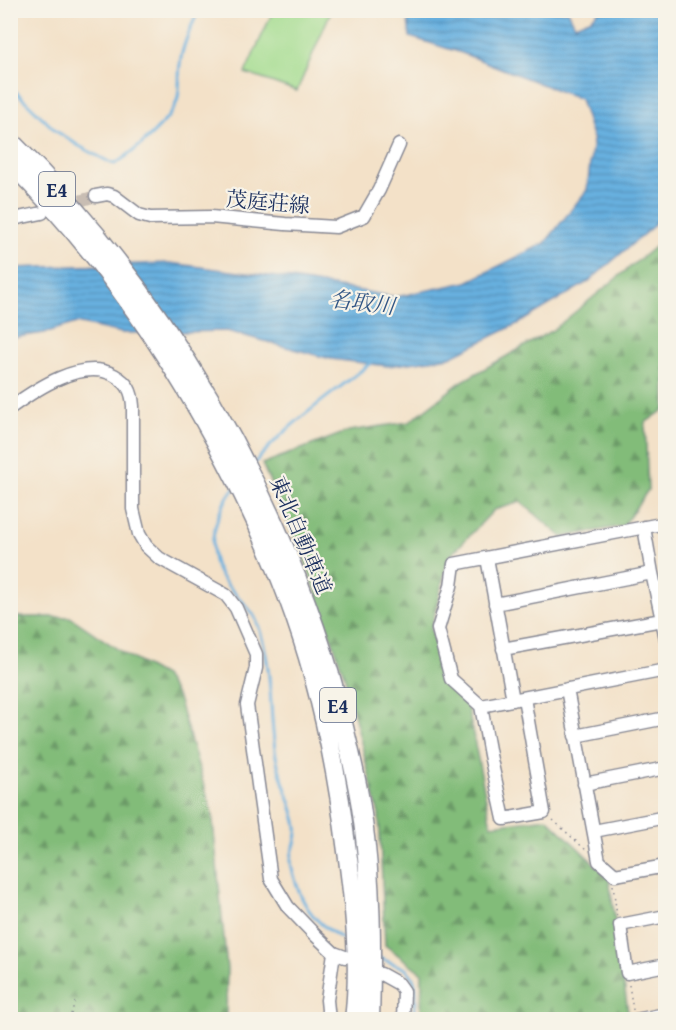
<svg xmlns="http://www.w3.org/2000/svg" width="676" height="1030" viewBox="0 0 676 1030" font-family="'Gentium Book Plus','Noto Serif JP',serif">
	<defs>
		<pattern id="forest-firs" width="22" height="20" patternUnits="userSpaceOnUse" patternTransform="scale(1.5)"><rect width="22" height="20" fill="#82bc79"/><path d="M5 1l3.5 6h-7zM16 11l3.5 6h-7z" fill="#6a9966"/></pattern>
		<pattern id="water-rules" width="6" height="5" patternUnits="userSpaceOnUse" patternTransform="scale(1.5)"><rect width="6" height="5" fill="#68b0df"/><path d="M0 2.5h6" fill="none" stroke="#5590b8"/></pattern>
	</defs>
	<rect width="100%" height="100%" fill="#f7f3e8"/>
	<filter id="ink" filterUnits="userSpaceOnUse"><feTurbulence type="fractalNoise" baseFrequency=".0167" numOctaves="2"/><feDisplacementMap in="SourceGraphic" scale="12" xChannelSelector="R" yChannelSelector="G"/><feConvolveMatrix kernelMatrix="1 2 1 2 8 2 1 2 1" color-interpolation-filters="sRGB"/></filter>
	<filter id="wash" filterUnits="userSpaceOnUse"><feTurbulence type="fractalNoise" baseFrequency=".008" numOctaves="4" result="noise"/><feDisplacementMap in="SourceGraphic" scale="24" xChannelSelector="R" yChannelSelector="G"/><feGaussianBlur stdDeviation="1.35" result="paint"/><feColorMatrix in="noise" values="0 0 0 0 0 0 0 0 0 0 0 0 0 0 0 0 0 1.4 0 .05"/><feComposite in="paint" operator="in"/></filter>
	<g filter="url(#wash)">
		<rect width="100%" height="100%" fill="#f3e1c8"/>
		<!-- forest -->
		<path fill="url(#forest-firs)" stroke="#4e766c" stroke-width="1.5" d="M665 231V409L645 423 648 490 623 526 562 537 521 502 494 510 448 558 431 629 449 686 468 708 491 825 547 818 609 878 629 1019H421L422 973 385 945 379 815 345 678 306 563 262 464 349 431 409 422 461 382 553 330 657 245Z
			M11 617H70L128 656 164 676 178 698 212 812 227 969 226 1019H11Z"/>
		<!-- garden -->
		<path fill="#a3dc8e" stroke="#5f8676" stroke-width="1.5" d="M273 11H331L297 91 245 73Z"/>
		<!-- water -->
		<path fill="url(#water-rules)" stroke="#42709e" stroke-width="1.5" d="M407 11H568L575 25 592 18 599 11H665V207L653 226 588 282 519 323 450 357 388 366 331 359 227 331 122 333 76 323 44 333 11 338V268L170 263 291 279 396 297 467 282 545 243 587 190 593 139 580 99 462 53 410 37Z"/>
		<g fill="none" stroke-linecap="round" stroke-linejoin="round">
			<!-- stream -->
			<path stroke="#68b0df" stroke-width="3" d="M10 86 56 131 79 146 111 163 115 164C134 152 170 122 177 101 181 88 178 76 180 64 182 46 191 27 199 10
				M253 465C287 423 332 395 373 361
				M234 488C220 506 210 533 213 556 217 583 241 595 254 616 258 623 260 630 262 638 273 676 269 716 276 756 280 779 292 802 297 826 299 839 291 849 291 861 291 867 293 873 295 879 304 912 320 927 349 942
				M376 957C383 960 404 967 408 971 420 983 415 1005 413 1020"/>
		</g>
	</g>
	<g filter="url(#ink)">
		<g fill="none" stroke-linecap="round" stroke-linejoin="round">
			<!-- minor-tunnel -->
			<path stroke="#c8bdb3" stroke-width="12" stroke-dasharray="12 6" stroke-linecap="butt" d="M63 206 96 196"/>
			<!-- minor casing -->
			<g stroke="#878893" stroke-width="15">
				<path id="minor" d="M96 196 107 194 114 196 139 215 150 218 211 217 285 224 336 227 364 216 379 190 399 145
					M10 216 18 218 42 213
					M10 408C36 389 82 358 114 375 128 383 132 391 133 406V509L139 534 146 546 159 558 226 595 236 608 256 654V668L247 705 271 879 288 907 315 935 334 953 345 957
					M644 527 652 573
					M487 558 513 700
					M495 604 652 573 662 620 503 649
					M662 620 666 639
					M567 689 599 861 615 875 666 866
					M524 698 544 812 504 819 490 755 481 706 451 679 438 629 451 586 454 564 666 523
					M481 706 666 670
					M575 736 666 718
					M584 784 666 768
					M594 831 666 817
					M666 916 620 925 627 973 666 965
					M381 974 399 984 404 991 403 1020
					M329 1020 327 1000 334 953
					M635 1020 666 1014"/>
			</g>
			<!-- highway casing -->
			<g stroke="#878893" stroke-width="21">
				<path id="highway" d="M10 141C164 291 282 496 338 703 347 740 357 776 362 814 372 882 372 951 370 1020
					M10 162C93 244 161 340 216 442 256 516 291 594 313 675 328 730 339 787 346 844 354 902 361 961 354 1020"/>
			</g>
			<!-- path -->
			<path stroke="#878893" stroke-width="1.5" stroke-dasharray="1.5 4.5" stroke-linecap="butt" d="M553 820 587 851
				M613 885 617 916
				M629 985 633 1010
				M69 1020 75 1002"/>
			<!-- minor -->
			<use href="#minor" stroke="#fff" stroke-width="12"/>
			<!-- highway -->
			<use href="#highway" stroke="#fff" stroke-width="18"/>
		</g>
	</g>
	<g text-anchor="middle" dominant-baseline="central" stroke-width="4.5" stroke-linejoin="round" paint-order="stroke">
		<!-- shield labels -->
		<g fill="#f7f3e8" stroke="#5d6a87" stroke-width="1.5">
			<rect x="39" y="172" width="36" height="34" rx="4.5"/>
			<rect x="320" y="688" width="36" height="34" rx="4.5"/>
		</g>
		<g font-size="20" font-weight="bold" fill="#1b2f5e">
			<text x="57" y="189">E4</text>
			<text x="338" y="705">E4</text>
		</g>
		<!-- street labels -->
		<g font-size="21" fill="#1b2f5e" stroke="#f7f3e8">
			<text transform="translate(268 202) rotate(5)">茂庭荘線</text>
			<text transform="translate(301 535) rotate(67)">東北自動車道</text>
		</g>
		<!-- water labels -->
		<g font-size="22" font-style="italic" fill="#325685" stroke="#f7f3e8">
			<text transform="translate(362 302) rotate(7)">名取川</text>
		</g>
	</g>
	<!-- margin -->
	<rect width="676" height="1030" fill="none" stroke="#f7f3e8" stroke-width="36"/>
</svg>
